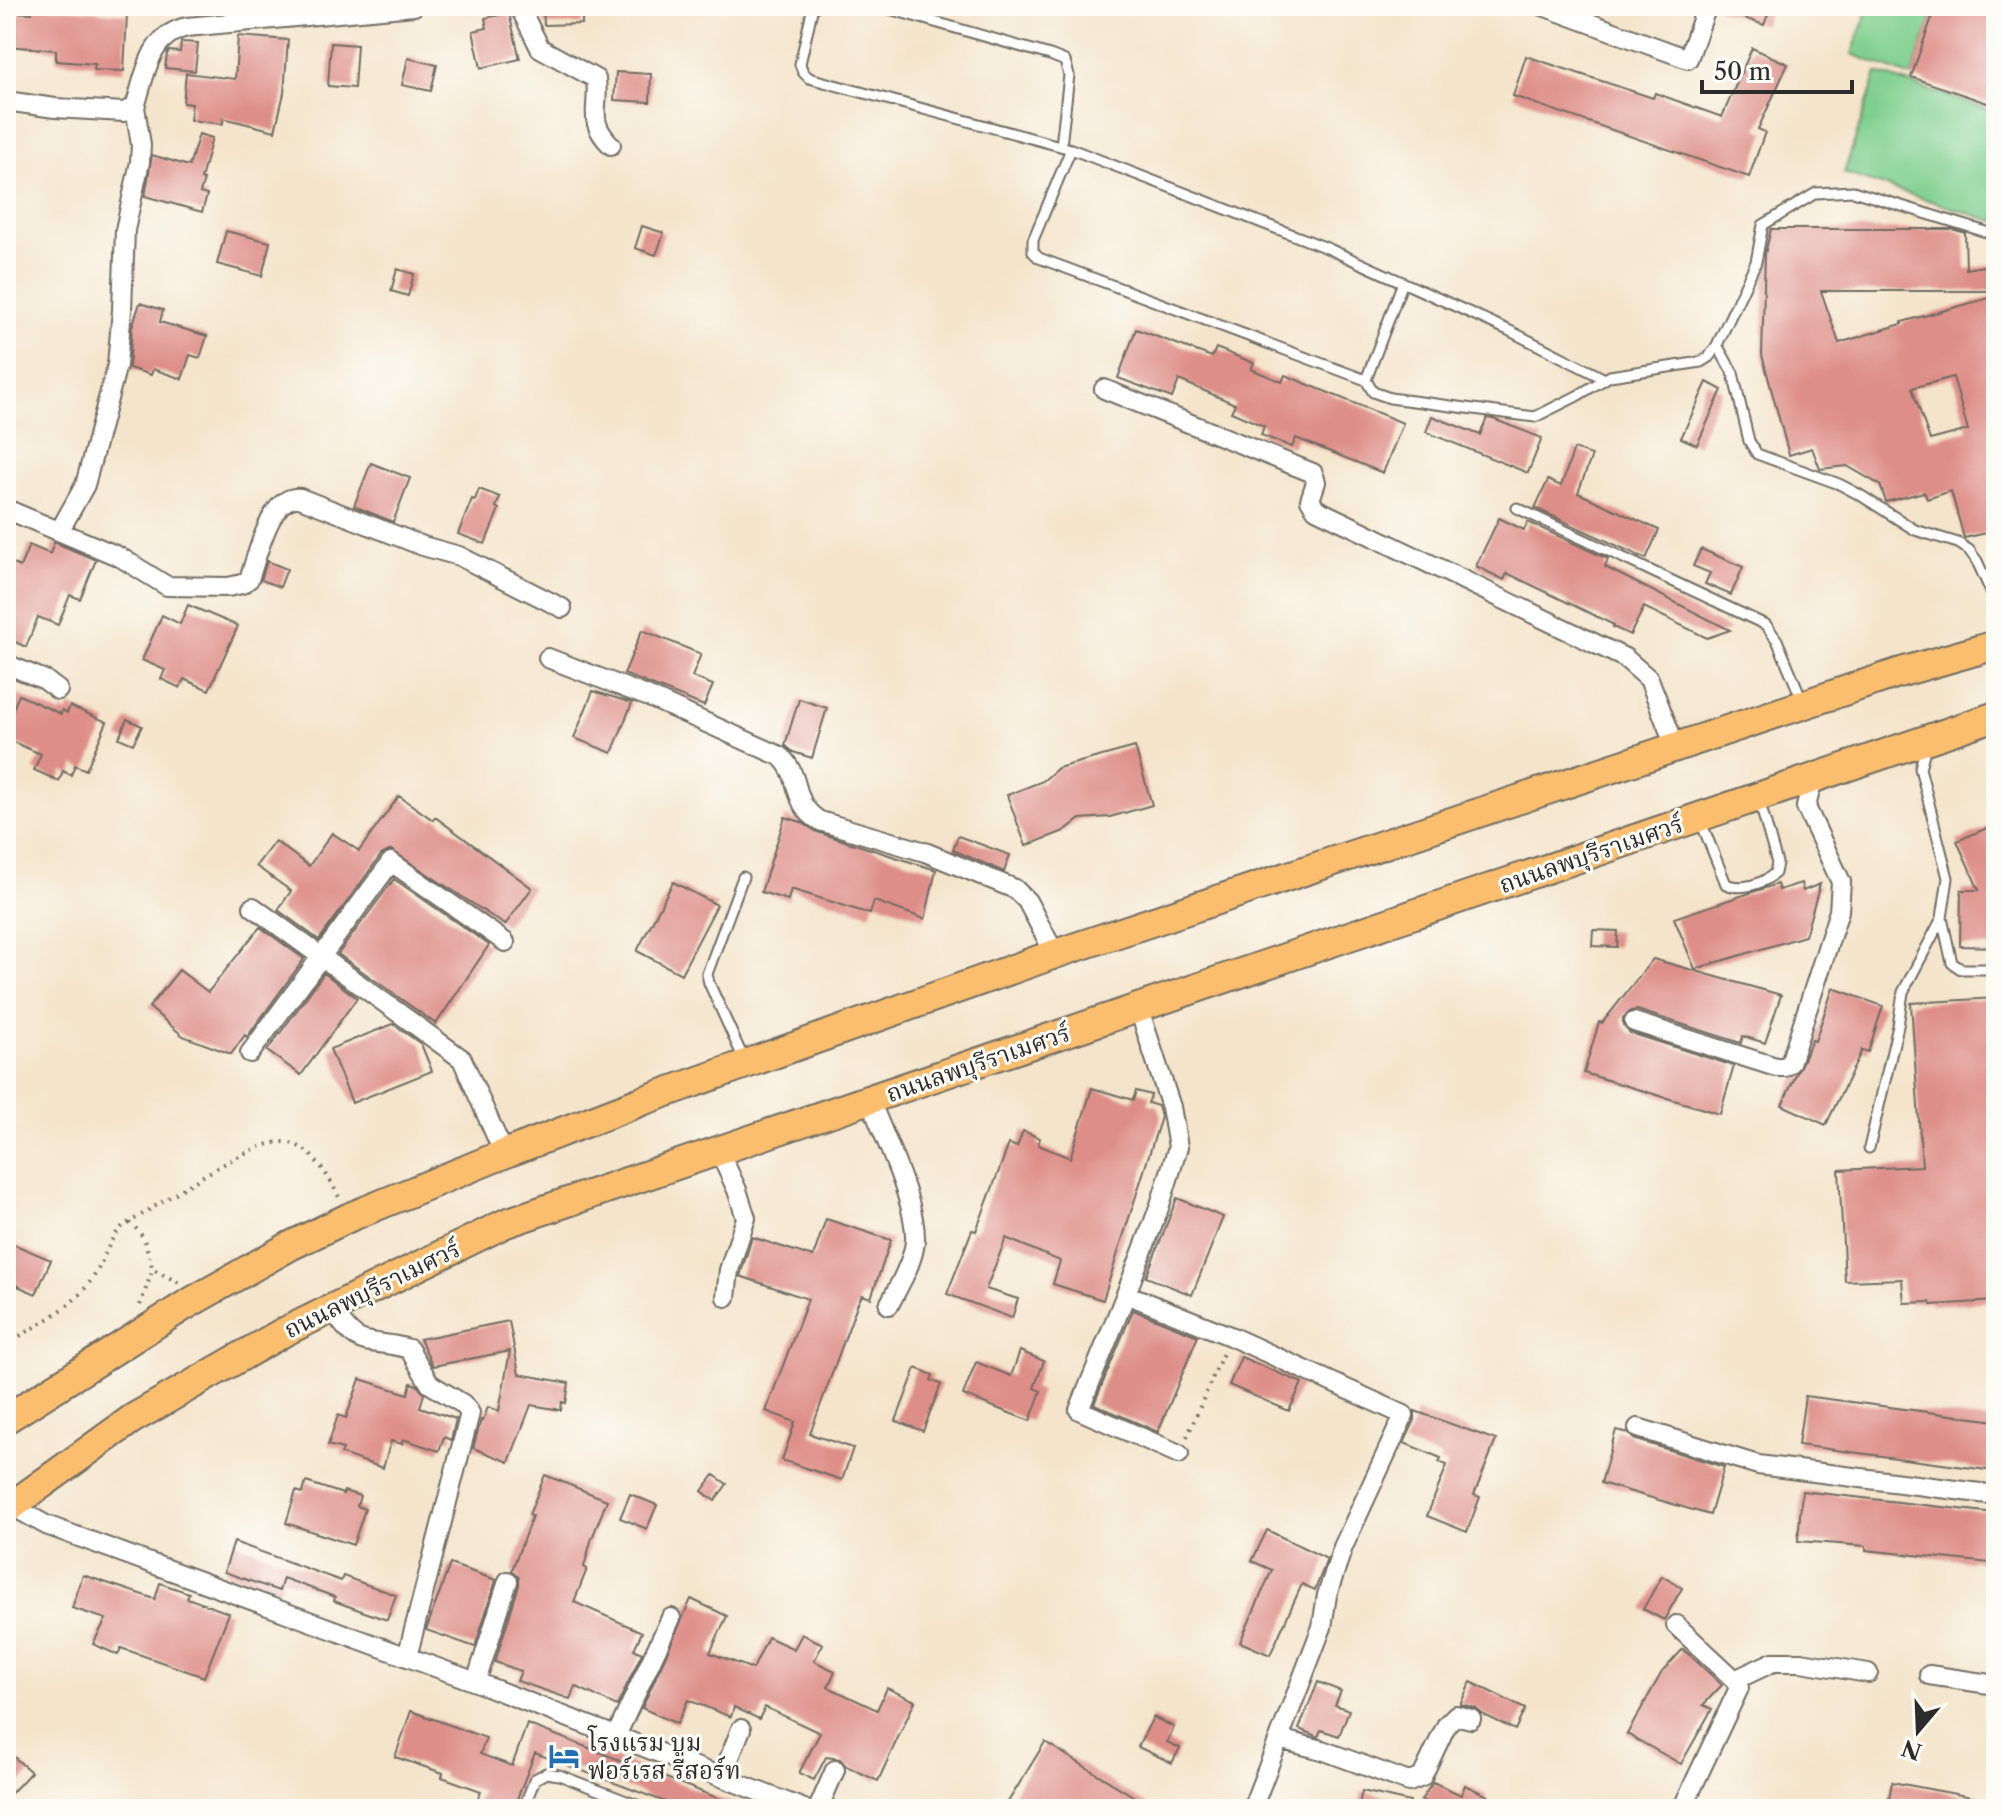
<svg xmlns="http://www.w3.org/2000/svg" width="2002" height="1815" viewBox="0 0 2002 1815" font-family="'Libre Caslon Text','Noto Serif Thai',serif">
	<rect width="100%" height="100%" fill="#fdfcf7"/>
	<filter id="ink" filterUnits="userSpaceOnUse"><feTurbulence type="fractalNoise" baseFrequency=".0125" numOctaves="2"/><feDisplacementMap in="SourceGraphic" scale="16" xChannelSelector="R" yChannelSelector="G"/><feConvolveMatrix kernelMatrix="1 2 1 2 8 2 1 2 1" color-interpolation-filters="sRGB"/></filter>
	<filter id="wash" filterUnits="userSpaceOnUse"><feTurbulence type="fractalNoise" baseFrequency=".006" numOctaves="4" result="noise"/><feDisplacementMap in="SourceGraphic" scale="32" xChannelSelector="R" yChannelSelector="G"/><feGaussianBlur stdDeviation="1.8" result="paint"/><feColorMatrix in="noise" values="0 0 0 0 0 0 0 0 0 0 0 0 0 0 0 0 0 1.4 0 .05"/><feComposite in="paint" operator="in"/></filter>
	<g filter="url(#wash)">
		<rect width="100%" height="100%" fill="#f4e4cb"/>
		<!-- green -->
		<path fill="#7fcf8f" stroke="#557d5d" stroke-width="2" d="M1869 6H1936L1911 77 1852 54Z
			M1877 73 1996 112V222L1844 173Z"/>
		<g id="blocks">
			<!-- building -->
			<path fill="#de8e88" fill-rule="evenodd" d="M32 6 127 14 124 71 94 70 95 64 56 61V50L6 46V12L32 13Z
				M543 6H582V24L544 25Z
				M1719 6H1771L1764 25 1718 9Z
				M1936 6H1996V106L1911 77Z
				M509 13 520 59 481 68 473 31 487 28 485 18Z
				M238 36 288 40 284 93 275 131 223 118V124L190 120 192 104 183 103 186 73 235 79Z
				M181 42 198 43 195 71 165 68 167 54 169 51 180 52Z
				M331 43 357 45 354 88 328 86Z
				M1752 48 1788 64 1758 129 1765 132 1749 177 1513 96 1526 56 1653 98 1655 93 1722 117Z
				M408 58 437 65 431 91 402 85Z
				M616 72 651 74 650 102 614 100Z
				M199 134 212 138 201 179 204 180 200 193 207 195 202 212 145 196 152 155 189 166Z
				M642 226 664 233 656 255 635 248Z
				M1771 229H1952L1965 233 1966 269 1996 264V291H1821L1839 343 1902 324V322L1996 296V531L1964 538 1951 491 1927 499 1924 492 1886 502 1880 485 1847 466 1820 469 1812 448 1789 455 1762 355 1765 254ZM1953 377 1968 430 1930 440 1912 388Z
				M226 231 270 242 262 276 217 264Z
				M397 269 414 274 408 296 391 291Z
				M140 303 163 310 160 322 207 336 200 358 190 355 182 379 153 369 151 375 129 368 132 327Z
				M1136 329 1212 357 1216 348 1254 363 1251 369 1282 382 1285 375 1403 423 1383 473 1296 438 1292 447 1261 435 1264 426 1231 412 1235 404 1179 380 1172 398 1118 378Z
				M1707 382 1722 390 1697 445 1681 438Z
				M1432 416 1480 435 1487 418 1493 419 1542 438 1528 473 1426 432Z
				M1574 449 1592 455 1578 493 1659 530 1646 559 1535 508 1548 480 1561 486Z
				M371 463 410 478 393 522 354 506Z
				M479 489 500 497 496 507 499 509 485 544 458 534 472 499 475 500Z
				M1499 518 1524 530 1528 522 1608 559 1605 567 1730 630 1707 638 1644 607 1630 635 1613 627 1614 625 1507 573 1504 580 1476 566Z
				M54 542 96 560 80 599 70 595 58 625 38 617 26 647 6 638V561L20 567 29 545 50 554Z
				M1701 549 1743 567 1731 595 1705 584 1710 573 1693 566Z
				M267 561 287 569 280 587 261 580Z
				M188 605 238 626 209 690 184 679 180 688 161 679 165 670 142 660 162 615 180 624Z
				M642 630 701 654 692 677 713 685 704 706 624 674Z
				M593 691 632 703 612 753 574 738Z
				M19 695 61 714 62 710 67 713 70 706 107 722 86 770 75 765 71 775 63 771 59 781 34 770 41 754 6 739V724Z
				M799 699 827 708 812 758 793 752 785 745Z
				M127 719 142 726 133 744 119 738Z
				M1135 747 1152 805 1110 817 1080 819 1064 831 1026 846 1007 795 1043 781 1058 768Z
				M399 796 433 820 435 817 532 888 505 925 391 850 381 855 319 940 278 910 291 891 256 866 275 841 309 866 332 833 359 851Z
				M785 817 801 822 817 832 936 870 925 919 874 901 870 914 791 889 788 900 761 892Z
				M1996 824V947L1960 946 1961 890H1979L1957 841Z
				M958 836 1010 855 1004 872 953 850Z
				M394 879 489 945 436 1024 338 954Z
				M673 882 717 905 681 974 637 951Z
				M1801 883 1803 891 1820 884 1805 936 1695 969 1674 918 1777 884 1779 890Z
				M260 927 304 959 247 1037 245 1035 231 1054 183 1036 149 1007 179 970 208 992Z
				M1593 930 1618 931 1617 947 1592 946Z
				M1653 959 1781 995 1765 1043 1743 1036 1741 1043 1637 1010 1631 1011 1623 1018V1025L1630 1033 1734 1066 1720 1114 1584 1073 1599 1022 1602 1023Z
				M324 973 357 998 301 1075 267 1051Z
				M1833 988 1883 1006 1868 1052 1862 1050 1826 1125 1782 1105 1812 1040 1815 1041Z
				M1996 998V1301L1931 1305 1930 1302 1904 1303 1902 1279 1845 1281 1839 1170 1922 1166 1911 1003Z
				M393 1024 421 1044 432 1071 352 1103 330 1049Z
				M1092 1088 1133 1100 1136 1091 1151 1095 1148 1103 1158 1106 1161 1117 1103 1300 1053 1284 1060 1261 1006 1238 986 1289 1018 1299 1012 1318 947 1294 972 1230 976 1231 1009 1144 1017 1147 1023 1131 1040 1138 1038 1145 1070 1158Z
				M1177 1198 1223 1217 1192 1295 1146 1277Z
				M826 1219 891 1240 871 1298 862 1295 857 1305 810 1434 853 1448 842 1480 782 1460 795 1422 766 1411 808 1299 740 1276 752 1237 813 1257Z
				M6 1241 51 1260 36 1294 6 1281Z
				M1133 1310 1198 1336 1158 1432 1094 1404Z
				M509 1321 519 1374 569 1383 566 1403 562 1402 561 1410 531 1405 509 1462 473 1448 481 1420 483 1421 488 1407 499 1411 510 1351 433 1366 420 1339Z
				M1020 1351 1044 1361 1034 1388 1041 1391 1030 1421 963 1395 976 1362 1011 1376Z
				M1241 1357 1302 1383 1289 1411 1229 1385Z
				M916 1368 933 1375 931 1380 941 1384 923 1431 896 1421Z
				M360 1379 408 1394 411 1383 417 1385 424 1394 420 1407 456 1419 451 1440 444 1437 439 1451 403 1439 402 1444 391 1441 383 1468 341 1454 343 1449 328 1445 338 1415 346 1418Z
				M1805 1396 1996 1421 1995 1471 1798 1445Z
				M1415 1411 1496 1440 1474 1495 1480 1497 1467 1532 1427 1516 1447 1465 1439 1462 1441 1458 1404 1443 1415 1420Z
				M1616 1430 1628 1433 1634 1439 1724 1467 1710 1515 1601 1483Z
				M545 1475 607 1500 591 1541 584 1567 587 1569 574 1602 642 1632 634 1649 642 1653 617 1706 575 1686 570 1699 517 1681 521 1671 495 1662 519 1585V1578L512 1570 532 1516 529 1515Z
				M714 1475 727 1484 715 1501 702 1491Z
				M306 1482 343 1494 344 1491 360 1496 357 1506 365 1509 353 1545 286 1523 296 1491 303 1493Z
				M1802 1491 1994 1513 1990 1563 1866 1550V1546L1798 1541Z
				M630 1494 657 1505 647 1529 620 1518Z
				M1267 1530 1327 1559 1315 1590 1302 1584 1270 1655 1240 1642 1272 1570 1252 1561Z
				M234 1542 341 1581 343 1576 396 1595 387 1620 334 1601 335 1597 283 1578 279 1591 224 1572Z
				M450 1564 496 1580 475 1647 426 1630Z
				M83 1575 155 1599 160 1583 189 1593 187 1598 229 1613 204 1677 121 1648 118 1655 93 1644 106 1619 72 1608Z
				M1662 1576 1682 1588 1664 1620 1643 1609Z
				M691 1599 727 1616 710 1653 753 1669 768 1637 794 1649 802 1634 823 1644 814 1661 835 1671 828 1687 877 1710 887 1688 915 1701 878 1781 846 1766 840 1759 826 1757 814 1780 799 1773 820 1733 765 1707 759 1719 734 1707 731 1717 688 1700 677 1724 642 1708Z
				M1683 1649 1722 1685 1703 1705 1712 1709 1681 1764 1627 1734 1662 1672Z
				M1318 1682 1341 1691 1335 1705 1349 1710 1339 1736 1321 1730 1318 1737 1299 1729Z
				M1471 1682 1525 1709 1515 1730 1482 1714 1475 1708 1460 1704Z
				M411 1711 486 1738 480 1754 512 1766 527 1724 746 1809H684L535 1753 513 1809H474L481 1791 442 1777 443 1773 395 1757Z
				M1153 1717 1174 1727 1167 1742 1180 1748 1172 1763 1138 1747Z
				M1045 1742 1154 1809H1020L1008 1802Z
				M6 1750 31 1772 6 1799Z
				M1433 1782 1461 1795 1465 1785 1488 1796 1483 1805 1491 1809H1440L1421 1800Z
				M1892 1782 1993 1801 1992 1809H1887Z
				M1362 1791 1410 1802 1409 1809H1358Z"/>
		</g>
	</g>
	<g filter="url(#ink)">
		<use href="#blocks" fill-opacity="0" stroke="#716c63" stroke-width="2"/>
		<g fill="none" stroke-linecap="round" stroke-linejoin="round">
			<!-- lane casing -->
			<g stroke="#716c63" stroke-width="13">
				<path id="lane" d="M813 6 800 64 803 72 809 78 1071 149 1033 240V252L1039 258 1366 380 1373 392 1390 398 1535 417 1577 396 1610 376 1701 362 1709 357 1717 345 1756 262 1763 225 1816 193 1853 191 1996 235
					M879 6 1050 55 1065 61 1069 75 1061 146
					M1071 149 1327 248 1508 330 1605 379
					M1717 345 1733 373 1749 441 1757 454 1839 484 1860 495 1915 530 1958 543 1969 550 1977 561 1996 603
					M1366 380 1403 282
					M1517 508 1766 625 1777 640 1803 702
					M1926 746 1920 768 1948 878 1942 918 1952 963 1961 969H1996
					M1701 822 1726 884C1741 891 1763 884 1775 873L1777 863 1759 800
					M743 877 707 974 709 983 745 1062
					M1869 1148 1898 1026 1903 992 1942 918
					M523 1809 535 1779 546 1773 559 1775 647 1809"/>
			</g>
			<!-- street casing -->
			<g stroke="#716c63" stroke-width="22">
				<path id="street" d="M519 6 540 48 596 79C600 109 586 120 611 145
					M1543 6 1688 59 1707 6
					M6 101 55 108 124 112 135 107C146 73 149 35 187 27L414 6
					M1104 389 1313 473 1316 482 1310 500 1316 509 1625 658 1649 679 1675 746
					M6 509 120 557 167 586 228 587 242 584 249 579C258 555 270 494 300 498L423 546 459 556 562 608
					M60 530 85 485 117 365 122 310 125 230 140 162 141 145 135 107
					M548 658 649 697 780 756C803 776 790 804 820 821L925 852 1015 889 1027 901 1055 954
					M6 664 45 680 58 690
					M253 907 462 1059 504 1154
					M1138 1006 1171 1107 1178 1147 1159 1208 1126 1294 1230 1336 1404 1415 1343 1547 1327 1595 1322 1627 1252 1809
					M1634 1022 1776 1067H1785L1790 1063 1839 911 1841 882 1806 807 1813 779
					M250 1053 391 862 505 942
					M870 1100C883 1135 922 1213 914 1248 910 1268 898 1287 889 1305
					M719 1151 737 1190 746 1218 729 1270 726 1297
					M1126 1294 1079 1410 1179 1454
					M332 1309C362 1354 365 1336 409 1349L430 1384 463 1404 470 1413 407 1657
					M1638 1428 1758 1465 1996 1495
					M12 1506 46 1525 476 1682 804 1809
					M1676 1625 1735 1680 1739 1688 1682 1809
					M1929 1675 1996 1685
					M1735 1680 1773 1662H1801L1868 1673
					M476 1682 508 1581
					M616 1736 671 1618
					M1279 1739 1322 1750 1409 1782 1422 1777 1447 1724 1456 1715 1471 1719
					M722 1777 741 1729
					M818 1809 835 1770"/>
			</g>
			<!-- primary casing -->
			<g stroke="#716c63" stroke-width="32">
				<path id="primary" d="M6 1419 184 1306 290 1246 350 1217 504 1154 642 1101 1055 954 1898 673 1996 645
					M6 1510 132 1419 282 1333 506 1223 1996 716"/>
			</g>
			<!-- path -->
			<path stroke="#716c63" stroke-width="4" stroke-dasharray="2 6" stroke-linecap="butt" d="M129 1223C148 1235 146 1251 153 1269L179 1283
				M140 1305 153 1269
				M6 1344C36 1326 72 1309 92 1279 105 1261 107 1240 124 1225 159 1207 256 1133 290 1143 314 1150 328 1176 339 1197
				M1187 1437 1223 1353"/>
			<!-- lane -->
			<use href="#lane" stroke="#fff" stroke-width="9"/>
			<!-- street -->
			<use href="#street" stroke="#fff" stroke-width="18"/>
			<!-- primary -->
			<use href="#primary" stroke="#fbbe6e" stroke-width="28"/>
		</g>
	</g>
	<!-- icons -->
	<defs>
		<g id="hotel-bare" transform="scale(2.4)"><path d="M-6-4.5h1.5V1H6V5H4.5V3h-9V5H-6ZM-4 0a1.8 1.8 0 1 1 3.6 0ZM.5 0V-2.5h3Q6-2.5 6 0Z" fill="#1f6fb2" stroke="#fdfcf7" stroke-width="2.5" paint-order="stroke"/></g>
	</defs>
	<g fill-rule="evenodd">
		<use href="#hotel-bare" x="564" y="1756"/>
	</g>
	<g text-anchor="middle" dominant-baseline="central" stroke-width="6" stroke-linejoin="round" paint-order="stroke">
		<!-- street labels -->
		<g font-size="24" fill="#2b2b2b" stroke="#fdfcf7">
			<text transform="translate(1591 854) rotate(-19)">ถนนลพบุรีราเมศวร์</text>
			<text transform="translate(978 1063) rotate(-19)">ถนนลพบุรีราเมศวร์</text>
			<text transform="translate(372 1289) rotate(-26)">ถนนลพบุรีราเมศวร์</text>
		</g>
		<!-- poi labels -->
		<g font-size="24" fill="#2b2b2b" stroke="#fdfcf7" text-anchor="start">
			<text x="588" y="1742">โรงแรม บูม<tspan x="588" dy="28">ฟอร์เรส รีสอร์ท</tspan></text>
		</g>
	</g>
	<!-- margin -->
	<rect width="2002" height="1815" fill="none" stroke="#fdfcf7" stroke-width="32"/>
	<!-- north arrow -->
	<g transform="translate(1918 1731) rotate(199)" stroke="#fdfcf7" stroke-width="6" paint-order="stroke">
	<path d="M0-6L14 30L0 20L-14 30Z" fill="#2b2b2b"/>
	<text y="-12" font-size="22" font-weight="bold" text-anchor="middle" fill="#2b2b2b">N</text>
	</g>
	<!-- scale -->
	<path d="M1702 80v12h150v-12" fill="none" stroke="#2b2b2b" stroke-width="4"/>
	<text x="1714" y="80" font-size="24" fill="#2b2b2b" stroke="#fdfcf7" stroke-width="6" paint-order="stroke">50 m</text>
</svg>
